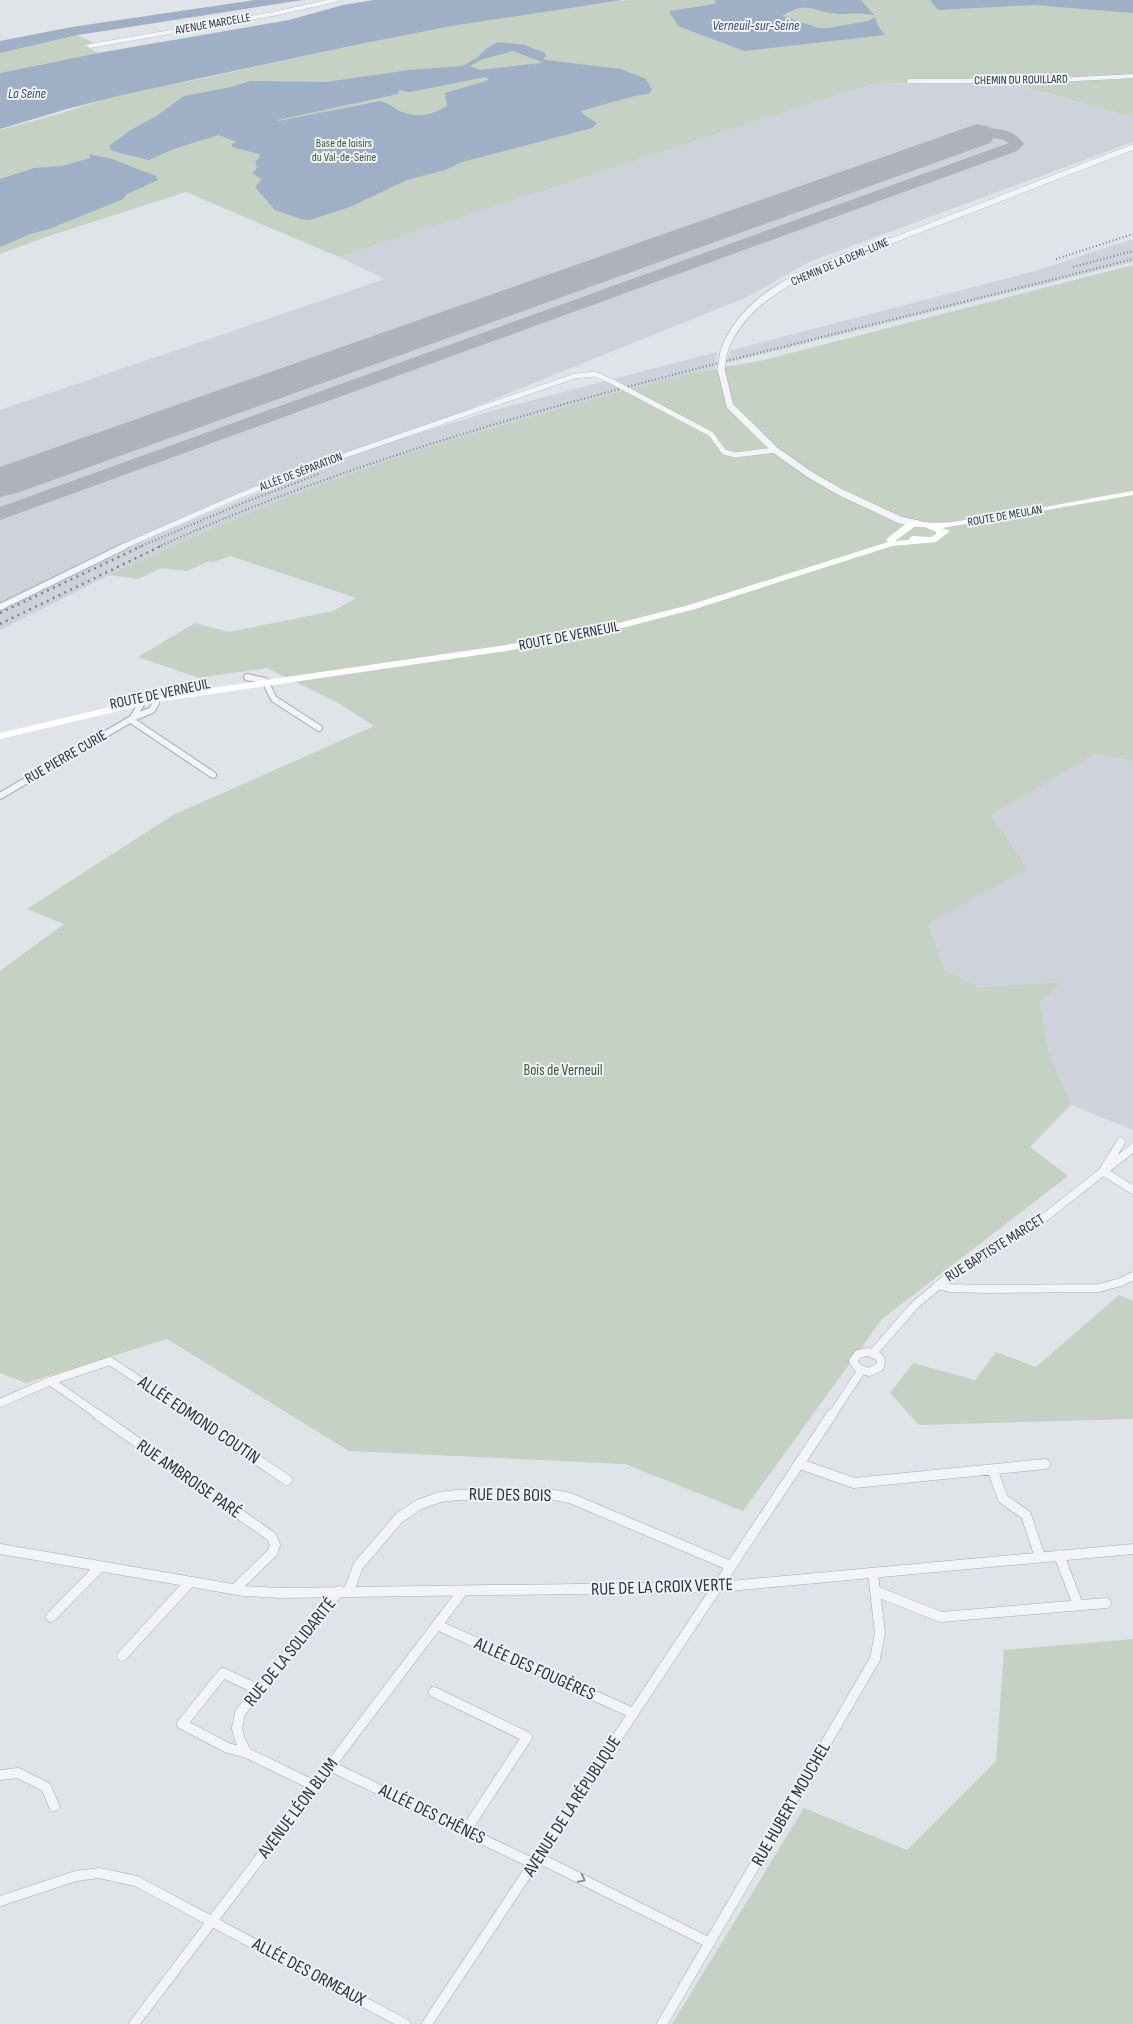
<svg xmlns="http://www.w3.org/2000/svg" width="1133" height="2024" viewBox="0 0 1133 2024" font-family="'Sofia Sans Condensed',sans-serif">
	<rect width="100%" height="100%" fill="#e0e3e8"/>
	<!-- built -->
	<path fill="#cfd2da" d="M1008 83 1133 117V142L811 261 747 297 450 417 263 483 86 562 0 604V410L385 279 339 257 871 84Z
		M1133 239V262L727 363 729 351 1035 271Z
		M717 352 715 368 618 392 491 428 306 490 236 518 109 575 0 630V609L52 582 154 536 318 468 387 443 495 410Z
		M1095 754 1133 761V1130L1071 1105 1048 1050 1040 1002 1060 982 978 987 944 970 927 924 1028 869 991 815Z"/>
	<!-- green -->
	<path fill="#c5d1c2" d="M629 0H1133V117L1006 82 871 84 339 257 186 192 46 237 0 254V130L55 115 122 94 200 79 383 39 478 20Z
		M78 35 94 43 84 45 98 53 0 73V53Z
		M1133 265V761L1095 754 991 815 1028 869 928 924 944 970 978 987 1061 982 1040 1002 1048 1050 1071 1105 1030 1147 1068 1176 882 1319 743 1511 625 1464 349 1451 167 1339 26 1383 0 1373V971L64 924 27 909 173 815 374 726 335 701 267 668 199 678 138 657 195 623 229 632 333 611 356 598 230 556 214 562H207L187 571 161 568 138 579 109 575C174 546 239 515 306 490 389 459 473 433 558 409 624 390 691 371 760 361Z
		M1119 1295 1133 1301V1419L919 1425 890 1393 913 1363 975 1380 996 1352 1036 1367Z
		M1133 1639V2024H672L804 1808 907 1850 996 1761 1004 1650Z"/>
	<!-- water -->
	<path fill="#9fafc5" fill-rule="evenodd" d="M255 0H303L78 35 0 53V41L72 27Z
		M374 0H623L451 26 360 44 122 95 67 109 0 129V73L98 53 289 20 343 5Z
		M714 0H861L874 15C861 13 851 14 838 14 814 12 807 0 782 16L819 28H828L868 21 875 17 878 26 885 35 744 51 678 26 669 11 715 4 716 1Z
		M930 0H1133V13L1034 5 938 10Z
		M498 42 525 45 545 53 546 56 543 59 546 60 621 69 646 79 652 90 648 94 634 96 581 111 585 116 597 123 592 128 462 162 445 170 407 180 350 207 309 220 301 219 275 210 255 187 262 179 252 173 257 168 255 162 260 157 259 154 232 147V144L237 142 219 135 174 149 149 160 112 151 109 146 129 131 155 117 184 96 231 87 251 81 326 82 409 70 462 66 477 58 487 48ZM513 51 542 62 540 63 480 70 470 66 480 60ZM486 77 489 80 445 93 447 106C434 114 419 118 405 113 396 111 392 104 380 101L278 121V120L398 94 399 90 410 92Z
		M89 154 112 159 156 176 158 180 127 194 123 199 116 202 49 229 30 234 0 247V179L34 168 62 166 90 158Z"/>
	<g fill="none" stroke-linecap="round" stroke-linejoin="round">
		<!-- taxiway -->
		<path fill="#aeb2bc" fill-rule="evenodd" d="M982 129C998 127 1014 130 1024 144L1017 151 0 520V507L1009 143C996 134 985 141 972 138L970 135 972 132Z"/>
		<!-- runway -->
		<path fill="#aeb2bc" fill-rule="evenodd" d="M977 124 990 127 995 135 990 143 17 493 0 497V467Z"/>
		<!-- minor-far4 casing -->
		<g stroke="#a6aab2" stroke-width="4.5">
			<path id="minor-far4" d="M90 46 273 14 336 0
				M909 81H1041L1133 76"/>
		</g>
		<!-- minor-far3 casing -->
		<g stroke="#a6aab2" stroke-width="5.5">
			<path id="minor-far3" d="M626 389 711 434 724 452 735 455 775 450
				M122 547 234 498 314 466 575 376 595 374 613 382"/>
		</g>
		<!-- minor-far2 casing -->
		<g stroke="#a6aab2" stroke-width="8">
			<path id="minor-far2" d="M0 607 125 546
				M247 677 265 681 274 699 319 728
				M133 718 145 697
				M131 720 213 775
				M0 796 133 718 152 710 156 703 154 695"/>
		</g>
		<!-- minor-far1 casing -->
		<g stroke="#a6aab2" stroke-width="9">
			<path id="minor-far1" d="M1104 1169 1121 1142
				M1103 1171 1133 1190
				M938 1285 951 1288 986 1289 1099 1288 1121 1282 1133 1276
				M868 1352 878 1356 881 1360 880 1367 869 1372 858 1368 853 1361 858 1354Z
				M873 1353 915 1305 953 1273 1035 1225 1133 1148
				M50 1381 99 1415
				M0 1403 50 1381 110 1361 191 1415
				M832 1415 861 1371"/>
		</g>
		<!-- minor casing -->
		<g stroke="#a6aab2" stroke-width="11">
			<path id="minor" d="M97 1414 272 1537 275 1545 273 1552 235 1589
				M189 1414 287 1480
				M800 1464 854 1483 1045 1464
				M993 1471 1003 1499 1026 1515 1040 1557
				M0 1549 244 1591 280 1593 718 1587 1133 1549
				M1059 1555 1078 1605
				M349 1591 358 1566 399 1518 418 1505 440 1497 457 1495 544 1493 570 1498 731 1566
				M875 1591 941 1617 1106 1603
				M51 1617 100 1567
				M437 1625 633 1713
				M122 1656 190 1582
				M434 1692 527 1737 466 1830
				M247 1753 228 1748 182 1724 223 1673 259 1690
				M330 1766 534 1864
				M0 1775 18 1773 46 1787 54 1806
				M315 1786 247 1753 240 1740 237 1728 240 1713 339 1591
				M539 1858 710 1943
				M0 1901 76 1876 99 1873 136 1881 405 2024
				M134 2024 462 1592
				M427 2024 832 1414
				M662 2024 875 1659 880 1633 873 1573"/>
		</g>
		<!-- tertiary-far1 casing -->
		<g stroke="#a6aab2" stroke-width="6">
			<path id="tertiary-far1" d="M886 243 1133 147"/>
		</g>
		<!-- tertiary casing -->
		<g stroke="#a6aab2" stroke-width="8">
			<path id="tertiary" d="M724 351C748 285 829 264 889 241
				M721 369 730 406 775 450 809 474 840 492 900 520 918 524"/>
		</g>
		<!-- minor-far4 -->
		<use href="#minor-far4" stroke="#f3f4f7" stroke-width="4"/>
		<!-- minor-far3 -->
		<use href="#minor-far3" stroke="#f3f4f7" stroke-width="5"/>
		<!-- minor-far2 -->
		<use href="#minor-far2" stroke="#f3f4f7" stroke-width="6"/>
		<!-- minor-far1 -->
		<use href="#minor-far1" stroke="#f3f4f7" stroke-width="8"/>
		<!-- minor -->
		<use href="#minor" stroke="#f3f4f7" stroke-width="10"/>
		<!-- tertiary-far1 -->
		<use href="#tertiary-far1" stroke="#f3f4f7" stroke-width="5.5"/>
		<!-- tertiary -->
		<use href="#tertiary" stroke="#f3f4f7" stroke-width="7"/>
		<!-- secondary -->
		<path fill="#fff" fill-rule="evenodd" d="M1133 491V495L942 528 950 531 936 542 892 546 695 609 603 633 506 651 157 702 0 739V733L157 696 506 645 603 627 689 605 888 542 886 540C890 536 905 524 910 522 920 520 930 524 940 523 952 523 963 520 974 519 1027 511 1080 500 1133 491ZM914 527H925L936 532V534L931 537 912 536 908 540 895 541Z"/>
		<!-- rail-far1 -->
		<path stroke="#7b8290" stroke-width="2" stroke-dasharray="1 2.5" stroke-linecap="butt" d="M1056 259 1133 234
			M1073 267 1133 251
			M139 547 238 505 319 474
			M158 547C336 467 523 413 711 365 852 329 993 295 1133 259"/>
		<!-- rail -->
		<path stroke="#7b8290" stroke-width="2.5" stroke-dasharray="2 4.5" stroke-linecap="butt" d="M0 613 142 546
			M0 624 161 546"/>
		<!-- minor-bridge casing -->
		<g stroke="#a6aab2" stroke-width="5.5" stroke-linecap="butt">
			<path id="minor-bridge" d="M613 382 626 389"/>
		</g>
		<!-- tertiary-bridge casing -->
		<g stroke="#a6aab2" stroke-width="8" stroke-linecap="butt">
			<path id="tertiary-bridge" d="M721 369 724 351"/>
		</g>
		<!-- minor-bridge -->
		<use href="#minor-bridge" stroke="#f3f4f7" stroke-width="5"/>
		<!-- tertiary-bridge -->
		<use href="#tertiary-bridge" stroke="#f3f4f7" stroke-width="7"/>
	</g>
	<!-- one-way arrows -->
	<defs><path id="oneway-chevron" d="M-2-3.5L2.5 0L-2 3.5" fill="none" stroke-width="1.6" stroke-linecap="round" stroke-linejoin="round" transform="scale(1.25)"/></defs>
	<use stroke="#8e929a" href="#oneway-chevron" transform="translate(582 1879) rotate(27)"/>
	<g text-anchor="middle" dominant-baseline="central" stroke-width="4" stroke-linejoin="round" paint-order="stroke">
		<!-- far-street labels -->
		<g font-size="12" fill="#2a303e" stroke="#f0f2f6">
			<text transform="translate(213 24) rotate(-10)">AVENUE MARCELLE</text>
			<text transform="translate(1021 80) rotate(-1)">CHEMIN DU ROUILLARD</text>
			<text transform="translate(840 262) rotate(-23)">CHEMIN DE LA DEMI-LUNE</text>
			<text transform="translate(301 472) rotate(-21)">ALLÉE DE SÉPARATION</text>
			<text transform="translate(1005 516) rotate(-10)">ROUTE DE MEULAN</text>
		</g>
		<!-- far-park labels -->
		<g font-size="12" fill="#3d5839" stroke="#f0f2f6">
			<text x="344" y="143">Base de loisirs<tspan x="344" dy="14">du Val-de-Seine</tspan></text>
		</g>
		<!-- far-water labels -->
		<g font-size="14" font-style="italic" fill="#384d6e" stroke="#f0f2f6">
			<text x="756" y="25">Verneuil-sur-Seine</text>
			<text x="27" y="93">La Seine</text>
		</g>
		<!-- street labels -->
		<g font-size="15" fill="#2a303e" stroke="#f0f2f6">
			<text transform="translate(569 636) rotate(-11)">ROUTE DE VERNEUIL</text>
			<text transform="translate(160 694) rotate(-12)">ROUTE DE VERNEUIL</text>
			<text transform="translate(66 757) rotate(-30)">RUE PIERRE CURIE</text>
			<text transform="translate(995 1248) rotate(-32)">RUE BAPTISTE MARCET</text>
		</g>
		<!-- park labels -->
		<g font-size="15" fill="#3d5839" stroke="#f0f2f6">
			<text x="563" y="1070">Bois de Verneuil</text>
		</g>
		<!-- near-street labels -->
		<g font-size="18" fill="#2a303e" stroke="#f0f2f6">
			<text transform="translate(199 1420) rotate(34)">ALLÉE EDMOND COUTIN</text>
			<text transform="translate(189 1479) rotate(35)">RUE AMBROISE PARÉ</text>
			<text transform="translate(510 1495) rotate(1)">RUE DES BOIS</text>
			<text transform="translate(662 1587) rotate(-2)">RUE DE LA CROIX VERTE</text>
			<text transform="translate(290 1652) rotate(-51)">RUE DE LA SOLIDARITÉ</text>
			<text transform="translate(535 1669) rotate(24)">ALLÉE DES FOUGÈRES</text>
			<text transform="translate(791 1804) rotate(-60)">RUE HUBERT MOUCHEL</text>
			<text transform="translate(572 1806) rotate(-57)">AVENUE DE LA RÉPUBLIQUE</text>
			<text transform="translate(298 1808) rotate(-53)">AVENUE LÉON BLUM</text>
			<text transform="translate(432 1814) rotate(26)">ALLÉE DES CHÊNES</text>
			<text transform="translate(309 1972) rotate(28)">ALLÉE DES ORMEAUX</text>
		</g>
	</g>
</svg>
